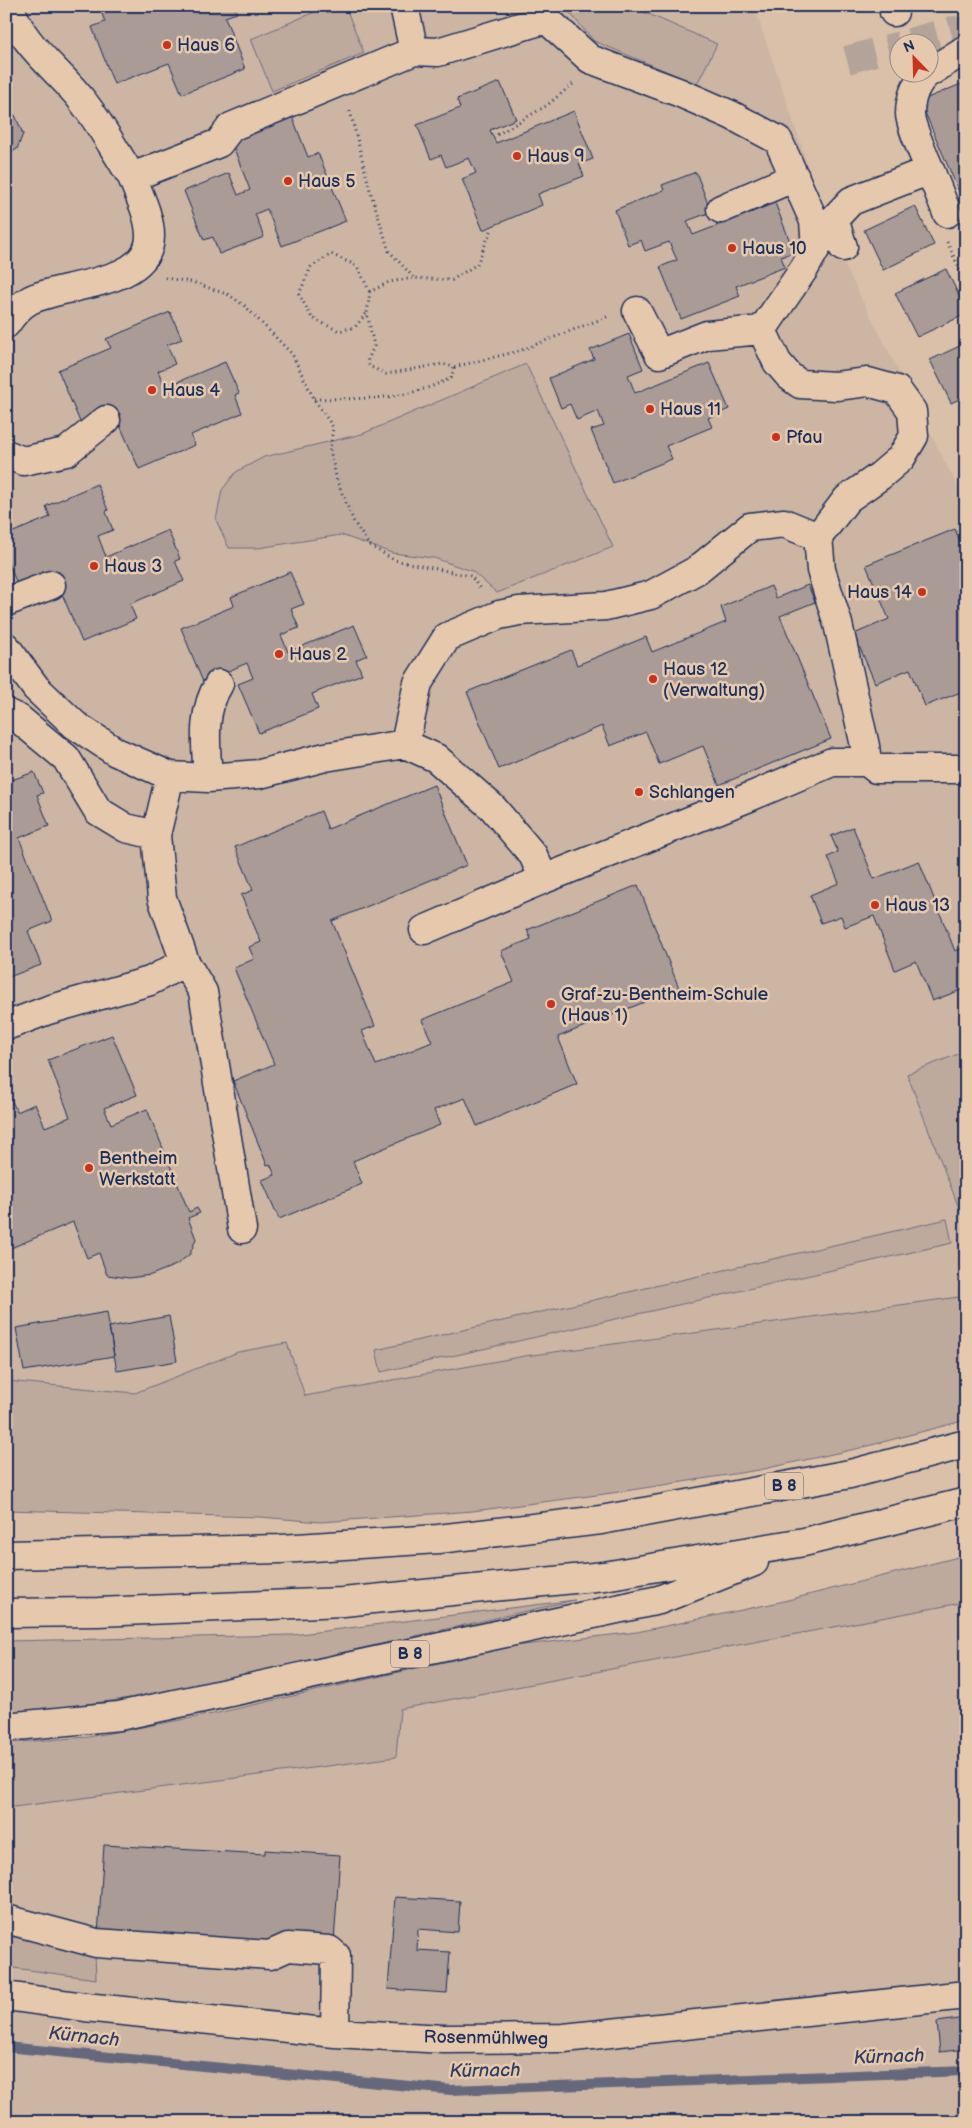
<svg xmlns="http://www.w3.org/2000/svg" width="972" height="2128" viewBox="0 0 972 2128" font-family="'Balsamiq Sans',sans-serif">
	<rect width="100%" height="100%" fill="#dac0a8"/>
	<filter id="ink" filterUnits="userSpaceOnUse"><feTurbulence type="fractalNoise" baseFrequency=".02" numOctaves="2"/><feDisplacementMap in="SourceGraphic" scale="10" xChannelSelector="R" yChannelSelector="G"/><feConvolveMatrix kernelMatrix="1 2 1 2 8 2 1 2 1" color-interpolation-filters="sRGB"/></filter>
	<g filter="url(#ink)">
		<!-- built -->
		<path fill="#ccb5a3" d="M6 6H754L805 156 816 209 966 503V1296L525 1356 305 1396 238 1352 135 1393 6 1381Z
			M966 1602V2122H6V1808L395 1757 400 1709Z"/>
		<!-- green -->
		<path fill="#beaa9d" stroke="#6c6c7e" d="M329 6H345L364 53 272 91 251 39Z
			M571 6H630L717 44 697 84 594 41 569 12Z
			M526 364 613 547 497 593 472 571 434 558 392 553 341 535 258 548H229L216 520 222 490 236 472 264 457 362 434Z
			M966 1051V1226L907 1074Z
			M947 1219 952 1243 381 1372 376 1350Z
			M966 1296V1420L860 1448 759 1470 612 1493 473 1511 321 1522 260 1517 6 1510V1381L135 1393 238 1352 287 1343 305 1396 525 1356Z
			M966 1555V1602L400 1709 396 1757 6 1808V1743L88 1737 213 1714 515 1646 637 1632 780 1602Z
			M575 1600 199 1685 118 1700 6 1714V1641L292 1635Z
			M6 1935 95 1955 96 1979 6 1967Z"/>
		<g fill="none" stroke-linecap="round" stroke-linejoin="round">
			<!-- stream -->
			<path stroke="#65677b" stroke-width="10" d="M6 2047 451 2090 966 2071"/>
		</g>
		<!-- building -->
		<path fill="#aa9b96" stroke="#1b2f5e" d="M99 6H234L237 13 225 17 245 69 182 94 169 63 114 84 92 27 105 22Z
			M500 82 516 119 490 130 496 143 574 111 593 159 579 164 584 176 538 194 542 205 483 230 462 179 476 173 469 158 446 167 441 155 431 159 417 125 460 108 457 99Z
			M966 82V208L920 101Z
			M6 112 15 115 23 134 17 149 6 156Z
			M292 116 308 157 318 153 346 221 282 246 267 209 255 214 264 237 219 254 213 237 204 240 184 191 229 173 238 195 250 190 231 141Z
			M696 172 711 212 687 221 693 235 775 203 794 252 781 257 785 267 736 286 740 296 681 319 660 267 677 260 669 242 645 251 641 240 628 245 615 210 664 190 662 185Z
			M915 206 934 245 883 270 864 230Z
			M966 215V230L960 217Z
			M946 269 966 310V314L917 337 895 293Z
			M170 312 182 339 167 345 175 364 158 371 165 387 225 362 239 393 235 395 242 413 191 435 195 445 139 469 112 407 80 422 58 370 111 348 106 339Z
			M629 334 643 369 628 375 635 393 709 363 729 409 708 418 712 427 666 446 672 459 613 483 591 430 604 426 598 411 577 420 570 404 561 408 549 378 594 359 590 350Z
			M966 343V396L951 403 930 360Z
			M97 484 108 510 106 512 113 530 98 536 106 557 168 530 180 559 175 561 184 581 130 604 136 619 82 642 53 572 18 586 6 558V535L50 517 46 506Z
			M955 529 966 555V690L925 706 910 669 875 683 854 634 889 619 866 565Z
			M290 572 304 604 291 609 299 628 281 635 288 652 354 625 367 655 356 660 362 674 312 694 318 709 259 733 238 684 253 678 247 663 203 682 181 628 234 606 231 597Z
			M808 585 815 602 780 616 831 739 719 785 703 746 659 764 646 732 610 746 602 726 499 769 467 692 571 650 577 665 646 637 652 652 726 622 721 607 771 586 776 598Z
			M34 772 43 793 37 795 49 826 19 838 52 921 28 931 41 965 6 978V782Z
			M434 785 467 865 332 921 375 1026 362 1031 376 1065 432 1042 422 1020 514 982 501 951 531 939 527 930 638 885 679 988 558 1037 577 1084 477 1126 465 1098 434 1110 440 1125 353 1161 362 1184 279 1219 262 1180 275 1175 270 1164 267 1165 233 1081 274 1064 234 968 254 959 249 947 261 942 241 895 253 890 235 847 321 811 328 829Z
			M853 827 874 879 919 861 955 951 966 947V988L932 1001 916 961 895 970 874 916 845 927 841 916 821 923 810 895 839 883 828 857 838 852 831 836Z
			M112 1035 137 1095 104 1108 111 1124 147 1109 189 1212 197 1208 200 1213 188 1218 196 1239 190 1254 176 1265 151 1275 129 1278 107 1275 99 1253 87 1258 73 1222 6 1250V1100L11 1099 17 1112 35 1104 45 1127 70 1117 48 1060Z
			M107 1312 114 1356 24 1371 16 1328Z
			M169 1316 177 1361 117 1371 109 1327Z
			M104 1845 265 1854V1850L340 1855 334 1942 280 1945 98 1935Z
			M395 1897 460 1901 458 1932 418 1929 417 1950 450 1952 447 1993 388 1989Z
			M966 2018V2049L940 2052 937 2022Z"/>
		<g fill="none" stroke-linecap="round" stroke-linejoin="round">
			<!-- minor-tunnel -->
			<path stroke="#b4a399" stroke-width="28" stroke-dasharray="28 14" stroke-linecap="butt" d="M910 42 953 30 966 32
				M847 60 900 45"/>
			<!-- minor casing -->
			<g stroke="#1b2f5e" stroke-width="31">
				<path id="minor" d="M10 6C21 46 61 71 84 103 102 126 116 153 132 177
					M404 6 414 51
					M894 12V6
					M930 72 966 49
					M930 170 947 213
					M721 209 795 177
					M843 247 834 219 851 201 930 170C925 158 910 125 910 114 910 98 916 81 929 72
					M637 311 659 354 707 335 762 330
					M6 324C12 315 21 305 30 300 64 283 150 286 150 236 150 216 139 195 132 177L219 143 231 127 414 51 438 52 546 19 590 59 678 92 731 115 778 140 814 221 816 248 804 269 762 330 777 362 789 376 800 384 836 386 868 382 897 390 912 411 914 436 901 458 880 476 847 499 818 537 821 570 838 624 865 746 867 762 876 769H966
					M6 454 23 461 66 452 106 420
					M6 602 51 585
					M6 647 36 688 75 725 116 752 170 776 208 778 260 774 325 757 405 744 436 758 493 808 533 855 544 879 747 798 832 762H867
					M6 713 19 719 66 758 98 811 126 828 156 835
					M405 744 418 683 447 637 499 615 519 611 606 606 651 595 697 570 750 527 784 523 818 537
					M208 778C206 747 201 712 219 684
					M424 930 544 879
					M185 962 203 992 242 1229
					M6 1026 48 1010 150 981 185 962 162 898 156 835 170 776
					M6 1919 96 1943 270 1955 288 1947 329 1950 336 1956 335 2033
					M6 1996 85 2007 335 2033 444 2039 564 2038 966 1995"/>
			</g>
			<!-- highway casing -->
			<g stroke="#1b2f5e" stroke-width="31">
				<path id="highway" d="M6 1555 281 1549 438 1539 601 1520 850 1474 966 1444
					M6 1613 98 1612 343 1602 604 1576 804 1542 966 1502
					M6 1727 119 1716 659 1600 754 1562"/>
			</g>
			<!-- path -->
			<path stroke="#1b2f5e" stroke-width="3" stroke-dasharray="1 4" stroke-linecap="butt" d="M350 111 370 190 389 251 414 278
				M493 137 546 106 573 84
				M491 231 477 264 452 280 414 278 389 282 370 292 367 313 374 346 368 360 369 366 386 374 442 364 454 367 519 351 609 316
				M947 242 966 283
				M165 278 192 282 229 295 245 306 292 354 314 399 333 427 330 450 337 481 354 522 369 545 394 560 471 576 481 590
				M366 314 355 327 339 331 312 318 299 294 311 267 331 254 357 266 370 292
				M314 399C366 398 402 402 451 378L454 367"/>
			<!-- minor -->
			<use href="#minor" stroke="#e6c9ad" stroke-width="28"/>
			<!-- highway -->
			<use href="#highway" stroke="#e6c9ad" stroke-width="28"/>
		</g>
	</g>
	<!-- markers -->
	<g fill="#c8321e" stroke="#e6c9ad" stroke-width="2">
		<circle cx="167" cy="45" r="5"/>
		<circle cx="517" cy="156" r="5"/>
		<circle cx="288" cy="181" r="5"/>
		<circle cx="732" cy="248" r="5"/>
		<circle cx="152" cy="390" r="5"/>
		<circle cx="650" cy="409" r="5"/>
		<circle cx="776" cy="437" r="5"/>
		<circle cx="94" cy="566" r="5"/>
		<circle cx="922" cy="592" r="5"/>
		<circle cx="279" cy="654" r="5"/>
		<circle cx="653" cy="679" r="5"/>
		<circle cx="639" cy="792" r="5"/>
		<circle cx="875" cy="905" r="5"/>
		<circle cx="551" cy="1004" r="5"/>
		<circle cx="89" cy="1168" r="5"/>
	</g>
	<g text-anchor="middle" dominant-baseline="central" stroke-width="5" stroke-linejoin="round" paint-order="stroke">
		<!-- shield labels -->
		<g fill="#e6c9ad" stroke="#585d76" stroke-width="1">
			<rect x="765" y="1472.5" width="38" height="27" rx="4"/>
			<rect x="391" y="1640.5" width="38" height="27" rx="4"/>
		</g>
		<g font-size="16" font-weight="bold" fill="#1b2f5e">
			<text x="784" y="1486">B 8</text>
			<text x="410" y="1654">B 8</text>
		</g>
		<!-- poi labels -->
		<g font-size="18" fill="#1b2f5e" stroke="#e6c9ad" text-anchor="start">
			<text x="177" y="45">Haus 6</text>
			<text x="527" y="156">Haus 9</text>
			<text x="298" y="181">Haus 5</text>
			<text x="742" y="248">Haus 10</text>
			<text x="162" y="390">Haus 4</text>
			<text x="660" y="409">Haus 11</text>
			<text x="786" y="437">Pfau</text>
			<text x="104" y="566">Haus 3</text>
			<text x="912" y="592" text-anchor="end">Haus 14</text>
			<text x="289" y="654">Haus 2</text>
			<text x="663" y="669">Haus 12<tspan x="663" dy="21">(Verwaltung)</tspan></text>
			<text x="649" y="792">Schlangen</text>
			<text x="885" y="905">Haus 13</text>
			<text x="561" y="994">Graf-zu-Bentheim-Schule<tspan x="561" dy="21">(Haus 1)</tspan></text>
			<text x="99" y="1158">Bentheim<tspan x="99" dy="21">Werkstatt</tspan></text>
		</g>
		<!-- street labels -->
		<g font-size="18" fill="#1b2f5e" stroke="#e6c9ad">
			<text transform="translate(486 2038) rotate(1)">Rosenmühlweg</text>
		</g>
		<!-- water labels -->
		<g font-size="19" font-style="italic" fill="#2d3d65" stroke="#e6c9ad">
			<text transform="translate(84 2037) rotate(6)">Kürnach</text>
			<text transform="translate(889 2057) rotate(-2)">Kürnach</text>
			<text transform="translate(485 2071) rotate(-1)">Kürnach</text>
		</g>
	</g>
	<!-- margin -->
	<rect width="972" height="2128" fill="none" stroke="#e6c9ad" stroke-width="25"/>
	<rect x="12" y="12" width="947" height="2103" fill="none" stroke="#1b2f5e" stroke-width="2" filter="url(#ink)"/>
	<!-- north arrow -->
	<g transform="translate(914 58) rotate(337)"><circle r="24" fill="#e6c9ad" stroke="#958b8d"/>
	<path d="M0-4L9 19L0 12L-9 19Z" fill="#c8321e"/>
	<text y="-8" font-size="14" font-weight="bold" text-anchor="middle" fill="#1b2f5e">N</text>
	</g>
</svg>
